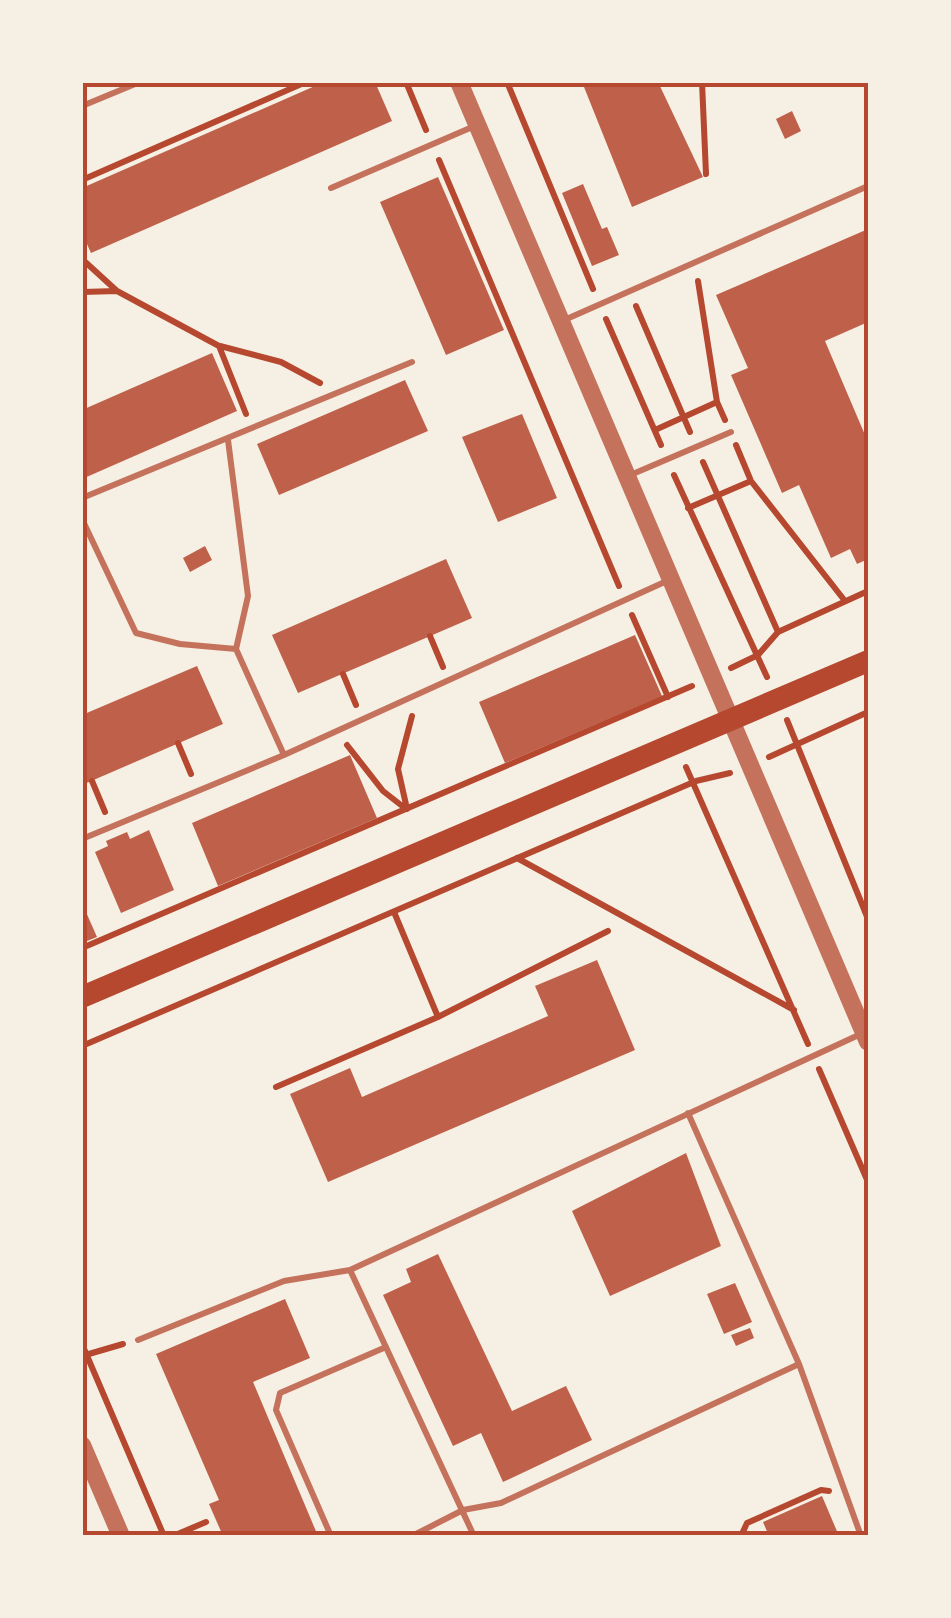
<svg xmlns="http://www.w3.org/2000/svg" width="951" height="1618" viewBox="0 0 951 1618" font-family="'Playfair Display',serif">
	<rect width="100%" height="100%" fill="#f6efe4"/>
	<!-- building -->
	<path fill="#bf614a" d="M324 82H375L392 121 91 253 82 233V188Z
		M582 82H658L703 177 632 207Z
		M792 111 801 131 785 139 776 119Z
		M438 177 504 330 446 355 380 202Z
		M583 184 602 229 607 227 619 255 592 266 562 193Z
		M868 229V322L825 341 868 442V559L857 564 850 549 831 558 799 485 782 493 731 375 748 368 716 295Z
		M212 353 237 411 82 479V410Z
		M405 380 428 431 279 495 257 444Z
		M522 414 557 498 498 522 462 437Z
		M205 546 212 560 190 572 183 558Z
		M446 559 472 618 298 693 272 635Z
		M635 635 662 696 505 763 479 702Z
		M197 666 223 724 82 785V715Z
		M350 755 377 818 218 886 192 823Z
		M149 830 174 890 121 913 95 852 108 846 106 841 127 832 130 839Z
		M82 903 97 937 82 943Z
		M597 960 635 1050 328 1182 290 1094 350 1068 362 1097 548 1016 535 986Z
		M686 1153 721 1246 610 1296 572 1211Z
		M438 1254 512 1411 566 1386 592 1440 503 1482 481 1433 453 1446 383 1295 411 1282 406 1269Z
		M735 1283 752 1322 724 1334 707 1294Z
		M285 1299 310 1358 253 1382 318 1536H235L234 1532 223 1536 209 1504 219 1500 156 1354Z
		M750 1328 754 1338 736 1346 731 1335Z
		M822 1496 839 1536H769L763 1522Z"/>
	<g fill="none" stroke-linecap="round" stroke-linejoin="round">
		<!-- path -->
		<path stroke="#b5482f" stroke-width="6" d="M321 82 322 83
			M406 82 426 130
			M507 82 593 289
			M702 82 706 174
			M439 160 619 586
			M82 180 306 82
			M82 259 117 291
			M698 281 717 402 725 420
			M82 292 117 291 219 346 246 414
			M636 306 690 432
			M606 319 661 445
			M220 346 281 362 320 383
			M655 430 717 402
			M736 445 751 481 845 601
			M703 462 778 632
			M674 475 767 677
			M688 508 751 481
			M632 615 668 697
			M430 636 443 667
			M731 668 758 655 778 632 868 591
			M343 674 356 705
			M787 720 868 919
			M178 743 191 774
			M347 745 383 791 406 809
			M769 757 868 712
			M686 767 808 1044
			M92 781 105 812
			M407 809 398 769 412 716
			M517 858 794 1010
			M394 912 438 1017
			M82 948 692 686
			M82 1046 696 781 730 773
			M819 1069 868 1182
			M276 1087 438 1017 608 931
			M82 1344 164 1536
			M82 1356 123 1344
			M173 1536 206 1522
			M741 1536 747 1523 821 1490 829 1491"/>
		<!-- service -->
		<path stroke="#c5725c" stroke-width="6" d="M82 106 140 82
			M331 188 477 125
			M562 321 868 186
			M228 440 248 596 236 649 284 755
			M628 476 731 432
			M82 498 412 362
			M82 519 136 633 180 644 236 649
			M82 839 284 755 669 580
			M688 1113 799 1364 861 1536
			M350 1270 474 1536
			M138 1340 284 1281 350 1270 863 1033
			M331 1536 276 1410 280 1393 386 1347
			M412 1536 463 1510 501 1503 799 1364"/>
		<!-- tertiary -->
		<path stroke="#c5725c" stroke-width="18" d="M459 82 868 1042
			M82 1445 121 1536"/>
		<!-- primary -->
		<path stroke="#b5482f" stroke-width="22" d="M82 997 868 661"/>
	</g>
	<!-- border -->
	<rect width="951" height="1618" fill="none" stroke="#f6efe4" stroke-width="170"/>
	<rect x="85" y="85" width="781" height="1448" fill="none" stroke="#b5482f" stroke-width="4"/>
</svg>
